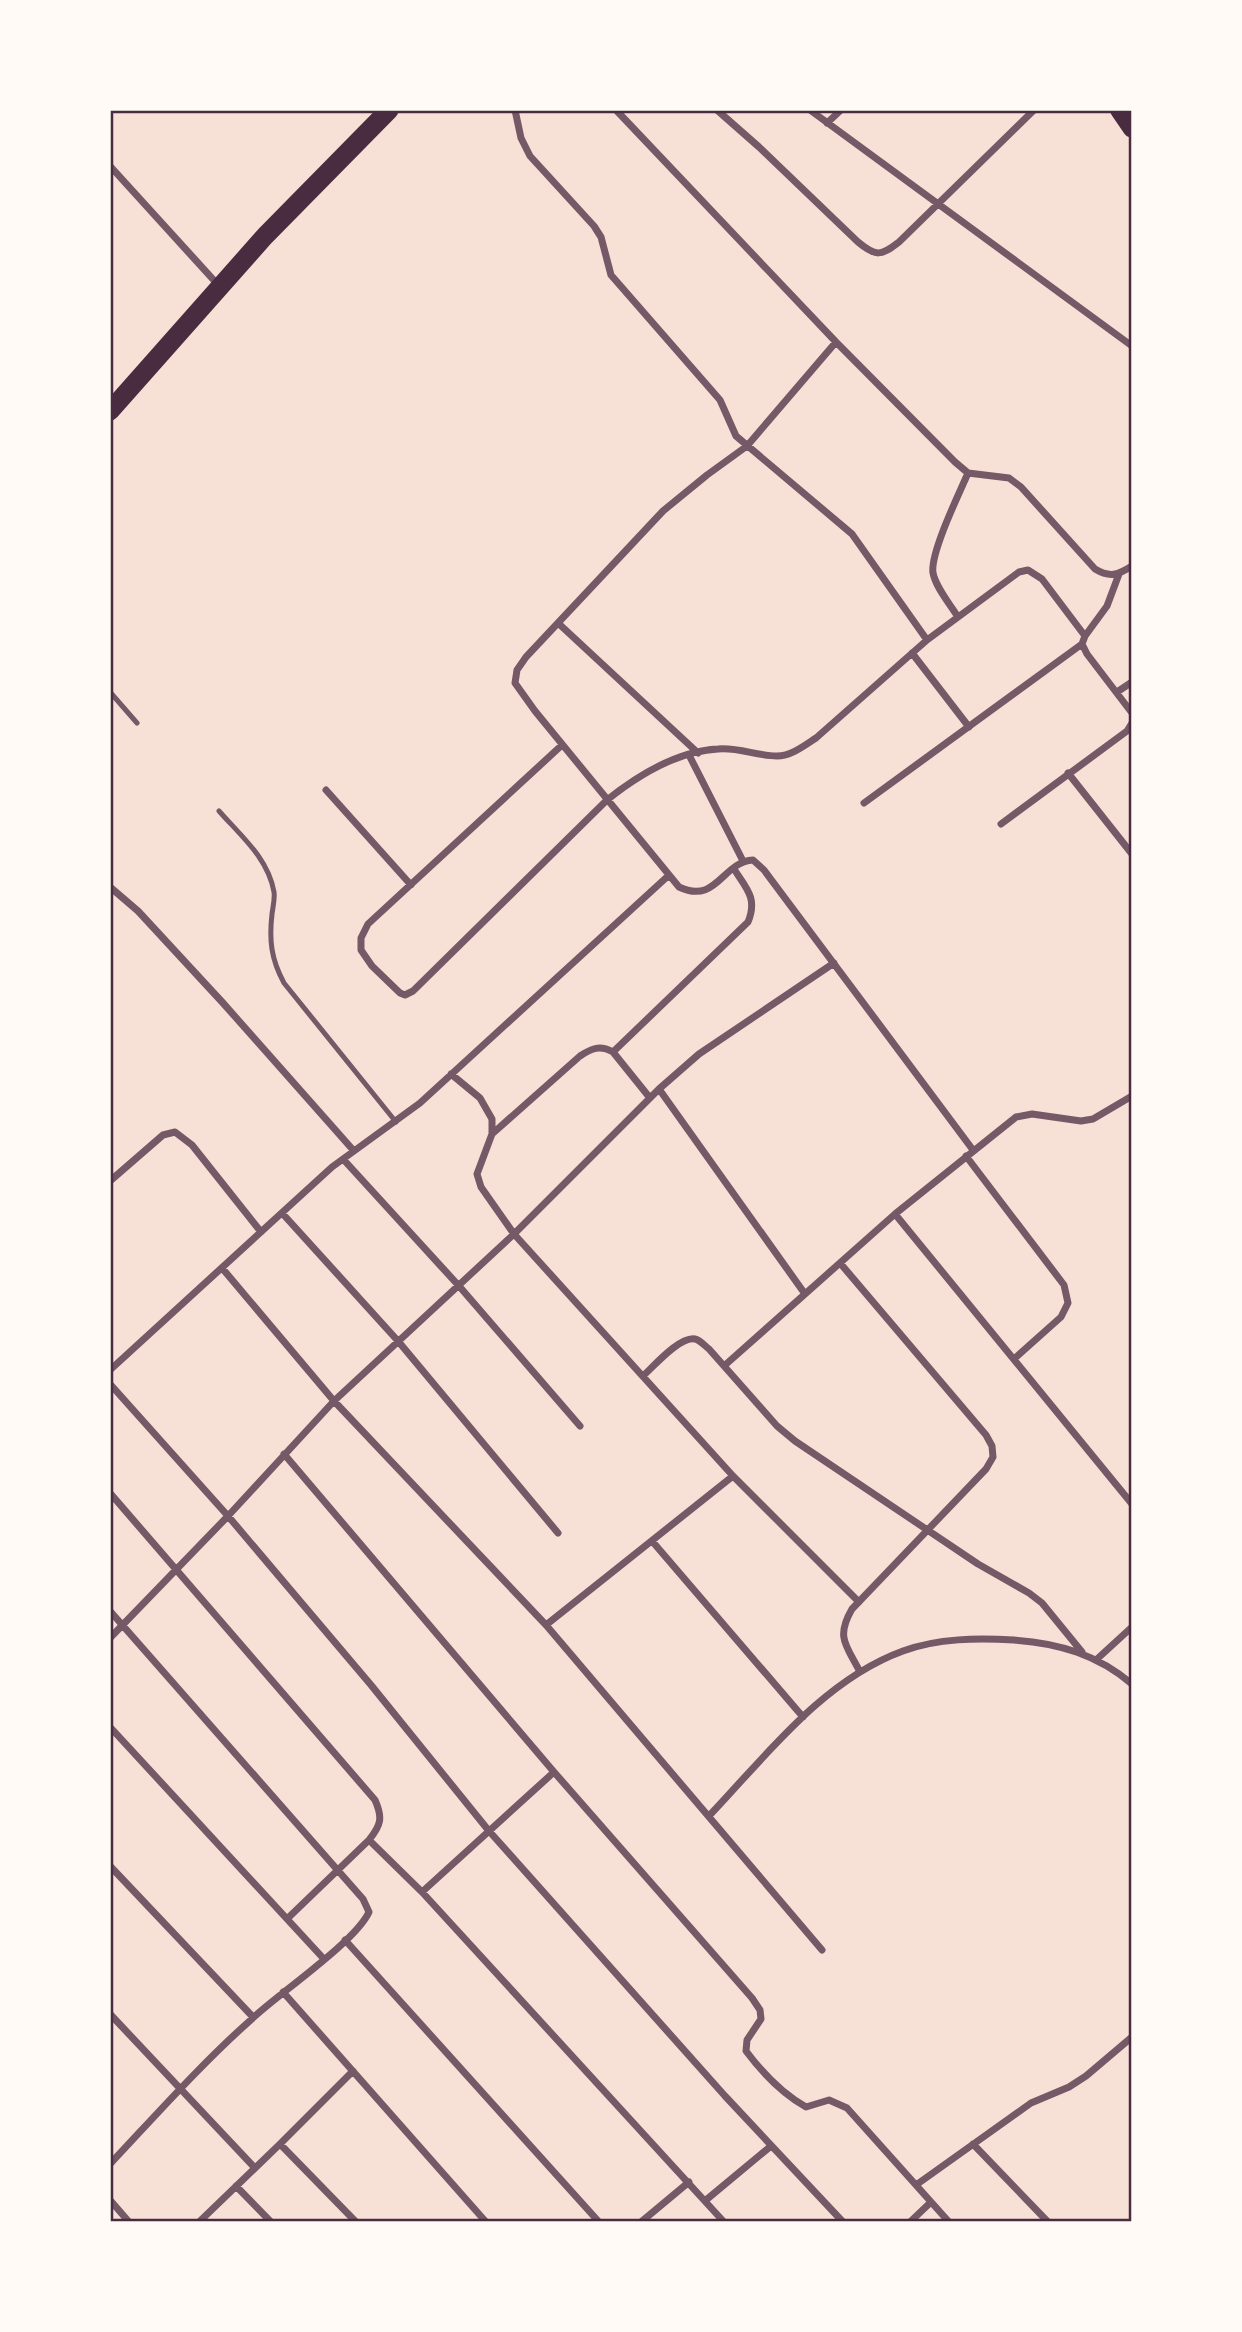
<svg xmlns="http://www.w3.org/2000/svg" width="1242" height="2332" viewBox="0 0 1242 2332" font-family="Karla,sans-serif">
	<rect width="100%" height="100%" fill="#f7e1d7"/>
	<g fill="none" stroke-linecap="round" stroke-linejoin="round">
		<!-- service -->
		<path stroke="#755966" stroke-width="5" d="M110 692 137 723
			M219 811C241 836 268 858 274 892 275 899 273 906 272 914 269 940 271 959 284 983L396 1122"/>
		<!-- minor -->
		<path stroke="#755966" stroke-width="7" d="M515 110 521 138 530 156 594 226 601 237 611 275 720 400 736 436 852 534 927 640
			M616 110 836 342 955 462 968 473 1009 478 1021 487 1095 569C1110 578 1118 575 1132 566
			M717 110 759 147 858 242C876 257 881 256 899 242L1034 110
			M810 110 1132 346
			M827 123 841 110
			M110 166 220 287
			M836 342 747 446 707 475 663 511 526 657 517 670 515 683 535 711 679 887C717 905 722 862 753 860L764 870 973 1150
			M1119 574 1107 606 1085 636 1082 644 1087 654 1132 713
			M958 617C950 604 936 588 933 573 930 553 959 494 968 473
			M558 623 698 753
			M912 653 969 727
			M1117 692 1132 682
			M562 745 368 924 361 938V950L372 966 400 993 405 995 413 991 607 800C637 776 678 751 718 749 738 747 757 756 777 756 791 756 804 746 816 738L927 640 1019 572 1028 570 1042 579 1085 636
			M689 755 743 861
			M1068 773 1132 854
			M326 790 411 885
			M864 803 1082 644
			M1001 824 1127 731 1132 723
			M110 887 138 911 223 1003 354 1151
			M613 1052 748 922C758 898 746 888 734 869
			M451 1074 480 1098 492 1119V1134L477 1174 481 1187 514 1234 733 1476 859 1602
			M659 1089 805 1294
			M492 1134 580 1056C592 1048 600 1045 613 1052L650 1098
			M966 1156 1064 1285 1068 1303 1061 1317 1014 1359
			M343 1159 459 1286 580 1426
			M110 1181 163 1135 175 1132 192 1145 261 1232
			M282 1213 398 1341 558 1533
			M895 1214 1132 1504
			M840 1263 986 1435 992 1446 993 1457 986 1469 852 1609C835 1638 847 1646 860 1672
			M222 1268 334 1401 546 1625 822 1950
			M724 1366 895 1214 1016 1117 1032 1114 1081 1121 1093 1119 1132 1096
			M110 1370 332 1167 420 1103 668 876
			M643 1376C654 1366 680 1336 695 1339 700 1340 705 1346 709 1349L777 1426 795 1441 978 1564 1029 1593 1042 1603 1082 1652
			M110 1384 228 1516 371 1685 489 1831 725 2096 843 2222
			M284 1454 554 1772 752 1998 760 2010 761 2019 747 2040 746 2051C761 2071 783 2094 806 2107L829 2100 847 2108 949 2222
			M110 1493 375 1800C383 1818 381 1825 369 1840L288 1918
			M652 1541 803 1717
			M110 1611 363 1899 369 1912C356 1941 281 1992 254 2017 203 2062 157 2114 110 2164
			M546 1625 733 1476
			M110 1638 228 1516 334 1401 514 1234 659 1089 699 1054 834 963
			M1096 1660 1132 1627
			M110 1727 323 1958
			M709 1816C766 1756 823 1680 903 1651 938 1638 978 1638 1014 1640 1059 1643 1098 1655 1132 1684
			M369 1840 422 1892 724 2222
			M110 1866 253 2017
			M422 1892 554 1772
			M345 1940 599 2222
			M283 1992 486 2222
			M110 2014 255 2168
			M280 2144 353 2071
			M973 2144 1048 2222
			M916 2185 1031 2103 1069 2087 1086 2076 1132 2037
			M236 2186 271 2222
			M110 2200 129 2222
			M706 2200 771 2146
			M199 2222 280 2144 356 2222
			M641 2222 689 2182
			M910 2222 931 2202"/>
		<!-- primary -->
		<path stroke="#4a2c40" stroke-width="18" d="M1119 110 1132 129"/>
		<!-- trunk -->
		<path stroke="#4a2c40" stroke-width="19" d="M110 411 265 236 389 110"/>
	</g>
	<!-- border -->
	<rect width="1242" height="2332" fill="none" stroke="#fffaf5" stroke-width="224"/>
	<rect x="112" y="112" width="1018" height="2108" fill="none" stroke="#4a2c40" stroke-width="2.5"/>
</svg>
